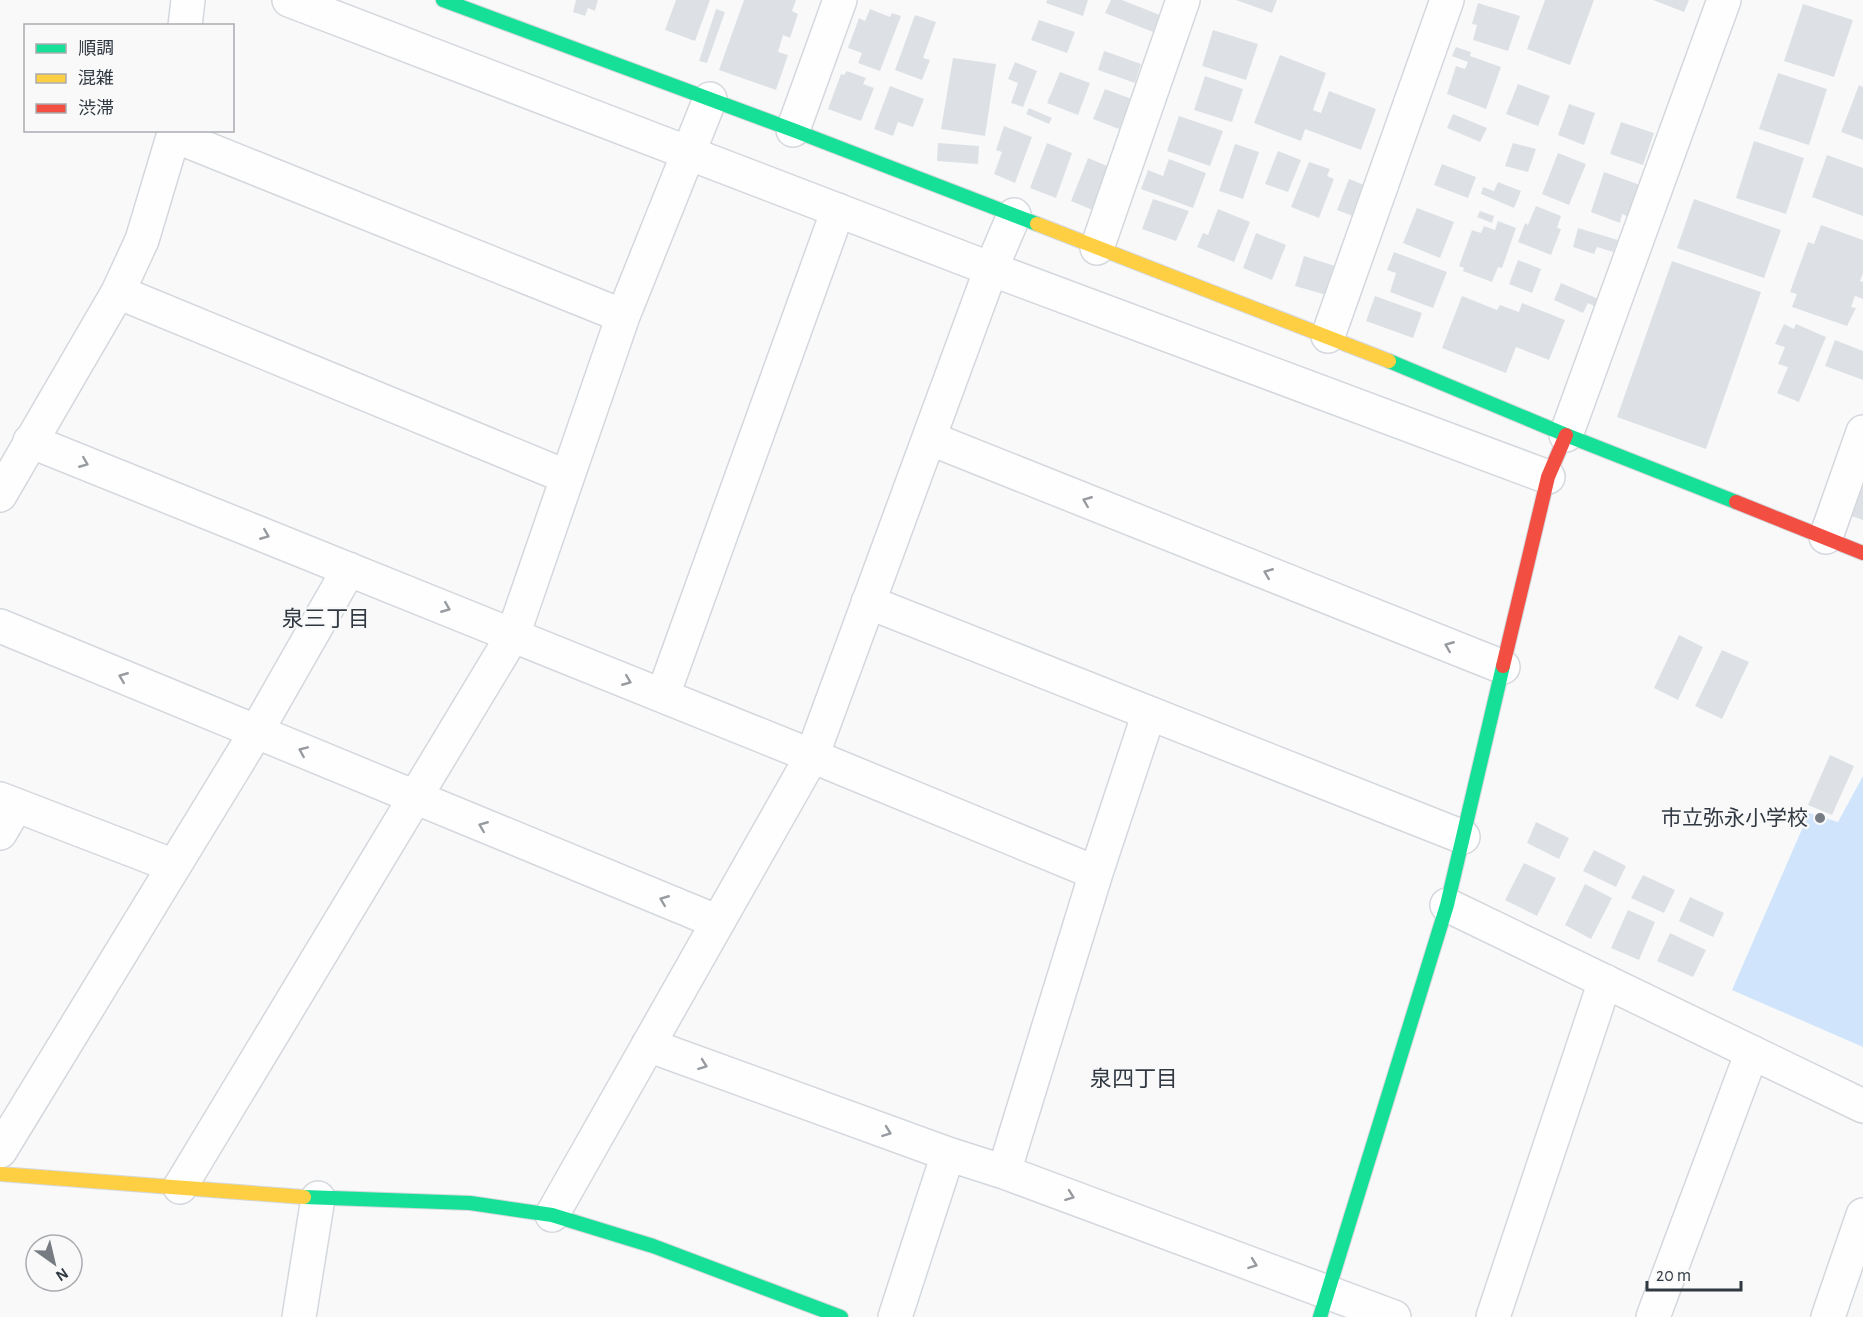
<svg xmlns="http://www.w3.org/2000/svg" width="1863" height="1317" viewBox="0 0 1863 1317" font-family="'Alegreya Sans','Noto Sans JP',sans-serif">
	<rect width="100%" height="100%" fill="#f9f9f9"/>
	<!-- green -->
	<path fill="#d0e4fb" d="M1863 776V1047L1732 990 1809 813 1838 822Z"/>
	<!-- building -->
	<path fill="#dde1e6" d="M576 0H598L595 11 588 8 585 16 573 12Z
		M676 0H710L695 41 665 30Z
		M744 0H796L792 11 798 14 790 38 783 35 778 52 788 55 776 90 719 70Z
		M1047 0H1088L1083 16 1046 3Z
		M1111 0H1122L1160 15 1153 32 1105 13Z
		M1236 0H1277L1272 13Z
		M1545 0H1594L1570 65 1527 49Z
		M1653 0H1689L1684 12Z
		M1478 3 1520 16 1508 51 1473 40 1477 25 1472 24Z
		M1803 4 1853 20 1834 77 1784 61Z
		M716 9 725 12 707 63 699 61Z
		M870 9 890 17 892 13 901 16 880 71 858 63 862 53 848 48 859 18 865 21Z
		M915 15 936 22 923 58 930 60 922 80 895 70Z
		M1039 20 1075 32 1067 53 1031 40Z
		M1213 30 1258 44 1246 80 1202 66Z
		M1456 47 1471 52 1470 56 1501 67 1486 109 1447 94 1456 66 1465 69 1468 62 1452 56Z
		M1104 51 1141 64 1135 83 1098 70Z
		M1280 55 1326 73 1313 110 1321 113 1329 91 1376 109 1361 150 1305 129 1301 141 1254 123Z
		M953 58 996 64 985 136 941 129Z
		M1015 62 1037 71 1023 107 1011 103 1018 83 1008 79Z
		M847 71 866 78 863 84 874 88 861 121 828 109 841 74 844 75Z
		M1060 72 1090 83 1078 115 1047 103Z
		M1778 73 1827 89 1809 145 1759 129Z
		M1205 76 1243 89 1232 122 1194 110Z
		M1518 84 1550 96 1538 126 1506 114Z
		M1859 85 1863 87V140L1841 132Z
		M890 86 924 99 913 127 898 122 893 136 874 129Z
		M1105 89 1137 101 1128 124 1122 122 1119 129 1093 119Z
		M1569 104 1595 113 1584 145 1558 135Z
		M1029 108 1052 118 1049 124 1026 114Z
		M1453 114 1487 128 1480 142 1447 128Z
		M1179 116 1223 131 1210 166 1167 151Z
		M1621 122 1654 133 1643 165 1610 154Z
		M1004 126 1032 137 1015 183 994 174 1002 152 996 150Z
		M1754 141 1804 158 1786 214 1736 198Z
		M938 143 979 146 978 164 937 161Z
		M1047 143 1072 153 1056 198 1030 188Z
		M1513 143 1536 149 1528 172 1505 166Z
		M1235 144 1259 152 1243 199 1219 191Z
		M1278 151 1301 160 1288 192 1265 184Z
		M1558 153 1586 164 1569 205 1542 194Z
		M1827 155 1863 168V216L1812 197Z
		M1088 158 1112 168 1095 211 1071 201Z
		M1169 159 1206 173 1193 208 1141 189 1148 170 1163 176Z
		M1309 162 1330 169 1327 176 1334 179 1319 218 1291 207Z
		M1442 164 1476 177 1468 198 1434 185Z
		M1604 172 1640 185 1629 217 1622 214 1620 223 1591 212Z
		M1349 179 1369 187 1358 218 1337 210Z
		M1498 182 1521 191 1514 208 1481 194 1483 187 1494 191Z
		M1153 199 1189 211 1176 241 1142 229Z
		M1694 199 1781 230 1764 278 1677 248Z
		M1536 206 1561 216 1557 228 1561 229 1551 255 1518 242 1525 223 1528 225Z
		M1417 208 1454 222 1440 258 1403 243Z
		M1218 209 1250 222 1234 262 1197 247 1203 233 1208 235Z
		M1480 211 1494 216 1492 223 1477 217Z
		M1498 221 1516 228 1502 268 1498 267 1492 282 1463 271 1464 268 1459 266 1472 230 1481 233 1484 226 1495 230Z
		M1821 225 1863 240V273L1860 281 1863 282V299L1855 296 1851 307 1856 308 1847 326 1792 307 1797 294 1790 292 1808 242 1814 244Z
		M1578 228 1618 240 1613 252 1597 247 1594 254 1573 247Z
		M1256 233 1286 245 1272 280 1243 268Z
		M1394 252 1447 272 1433 308 1390 292 1396 273 1387 270Z
		M1304 256 1335 266 1326 295 1295 286Z
		M1518 260 1541 269 1532 293 1509 284Z
		M1672 261 1761 292 1706 449 1617 417Z
		M1561 283 1601 300 1598 308 1588 303 1583 313 1554 300Z
		M1375 296 1422 313 1413 338 1366 321Z
		M1462 296 1497 310 1500 305 1519 312 1522 303 1565 320 1549 360 1516 347 1506 373 1442 348Z
		M1784 324 1794 329 1796 324 1826 337 1799 402 1777 393 1788 367 1778 364 1785 347 1775 344Z
		M1835 340 1863 351V380L1825 366Z
		M1863 485V520L1851 516Z
		M1679 635 1703 647 1678 700 1654 688Z
		M1722 650 1749 662 1722 719 1695 706Z
		M1830 755 1854 766 1832 815 1808 805Z
		M1536 822 1569 838 1559 859 1527 843Z
		M1594 850 1626 866 1616 887 1583 871Z
		M1524 863 1556 878 1537 916 1505 900Z
		M1643 875 1675 890 1664 913 1631 898Z
		M1585 884 1612 898 1591 939 1565 925Z
		M1690 897 1724 913 1713 937 1679 921Z
		M1628 910 1655 922 1639 960 1611 948Z
		M1670 933 1706 950 1693 977 1657 961Z"/>
	<g fill="none" stroke-linecap="round" stroke-linejoin="round">
		<!-- street casing -->
		<g stroke="#d4d8dd" stroke-width="36">
			<path id="street" d="M289 0 991 269 1548 477
				M185 26 188 0
				M793 130 840 0
				M175 136 623 316
				M1097 248 1183 0
				M118 292 567 477
				M1328 336 1447 0
				M1566 435 1724 0
				M929 438 1503 667
				M30 441 812 756 1096 873
				M0 495 118 292 142 240 175 130
				M1826 537 1863 432
				M868 602 1463 837
				M0 626 718 922
				M663 695 838 210
				M0 799 174 866
				M0 833 16 806
				M1447 905 1863 1106
				M648 1045 948 1154 1004 1172 1394 1317
				M0 1151 256 732 349 569
				M1004 1172 1096 873 1149 713
				M180 1187 513 635 623 316 710 99
				M552 1215 812 756 991 269 1014 215
				M299 1317 318 1198
				M895 1317 948 1154
				M1493 1317 1605 981
				M1653 1317 1752 1052
				M1828 1317 1863 1215"/>
		</g>
		<!-- fast casing -->
		<g stroke="#d4d8dd" stroke-width="16">
			<path id="fast" d="M443 0 793 130 1037 224
				M1389 361 1566 435 1736 502
				M304 1197 470 1203 552 1215 653 1246 841 1317
				M1320 1317 1447 905 1503 666"/>
		</g>
		<!-- slow casing -->
		<g stroke="#d4d8dd" stroke-width="16">
			<path id="slow" d="M1037 224 1389 361
				M0 1174 304 1197"/>
		</g>
		<!-- jam casing -->
		<g stroke="#d4d8dd" stroke-width="16">
			<path id="jam" d="M1736 502 1863 553
				M1503 666 1548 477 1566 435"/>
		</g>
		<!-- street -->
		<use href="#street" stroke="#fefefe" stroke-width="33"/>
		<!-- fast -->
		<use href="#fast" stroke="#16e098" stroke-width="14"/>
		<!-- slow -->
		<use href="#slow" stroke="#ffcf43" stroke-width="14"/>
		<!-- jam -->
		<use href="#jam" stroke="#f24e42" stroke-width="14"/>
	</g>
	<!-- one-way arrows -->
	<defs><path id="oneway-chevron" d="M-2-3.5L2.5 0L-2 3.5" fill="none" stroke-width="1.6" stroke-linecap="round" stroke-linejoin="round" transform="scale(1.5)"/></defs>
	<g stroke="#979ba0">
		<use href="#oneway-chevron" transform="translate(84 463) rotate(22)"/>
		<use href="#oneway-chevron" transform="translate(1087 501) rotate(-158)"/>
		<use href="#oneway-chevron" transform="translate(265 535) rotate(22)"/>
		<use href="#oneway-chevron" transform="translate(1268 573) rotate(-158)"/>
		<use href="#oneway-chevron" transform="translate(446 608) rotate(22)"/>
		<use href="#oneway-chevron" transform="translate(1449 646) rotate(-158)"/>
		<use href="#oneway-chevron" transform="translate(123 677) rotate(-158)"/>
		<use href="#oneway-chevron" transform="translate(627 681) rotate(22)"/>
		<use href="#oneway-chevron" transform="translate(303 751) rotate(-157)"/>
		<use href="#oneway-chevron" transform="translate(483 826) rotate(-158)"/>
		<use href="#oneway-chevron" transform="translate(664 900) rotate(-158)"/>
		<use href="#oneway-chevron" transform="translate(703 1065) rotate(20)"/>
		<use href="#oneway-chevron" transform="translate(887 1132) rotate(20)"/>
		<use href="#oneway-chevron" transform="translate(1070 1196) rotate(20)"/>
		<use href="#oneway-chevron" transform="translate(1253 1264) rotate(20)"/>
	</g>
	<!-- markers -->
	<circle fill="#767c82" stroke="#f9f9f9" stroke-width="2" cx="1820" cy="818" r="6"/>
	<g text-anchor="middle" dominant-baseline="central" stroke-width="4.5" stroke-linejoin="round" paint-order="stroke">
		<!-- poi labels -->
		<g font-size="21" fill="#303842" stroke="#f9f9f9" text-anchor="end">
			<text x="1808" y="818">市立弥永小学校</text>
		</g>
		<!-- neighbourhood labels -->
		<g font-size="22" fill="#303842" stroke="#f9f9f9">
			<text x="326" y="619">泉三丁目</text>
			<text x="1134" y="1079">泉四丁目</text>
		</g>
	</g>
	<!-- legend -->
	<rect x="24" y="24" width="210" height="108" fill="#f9f9f9" stroke="#a9acb0" stroke-width="1.5"/>
	<rect x="36" y="44" width="30" height="9" fill="#16e098" stroke="#a9acb0" stroke-width="1.5"/>
	<text x="78" y="54" font-size="18" fill="#303842">順調</text>
	<rect x="36" y="74" width="30" height="9" fill="#ffcf43" stroke="#a9acb0" stroke-width="1.5"/>
	<text x="78" y="84" font-size="18" fill="#303842">混雑</text>
	<rect x="36" y="104" width="30" height="9" fill="#f24e42" stroke="#a9acb0" stroke-width="1.5"/>
	<text x="78" y="114" font-size="18" fill="#303842">渋滞</text>
	<!-- north arrow -->
	<g transform="translate(54 1263) rotate(146)"><circle r="28" fill="#f9f9f9" stroke="#a9acb0" stroke-width="1.5"/>
	<path d="M0-4.5L10 22L0 15L-10 22Z" fill="#767c82"/>
	<text y="-9" font-size="16" font-weight="bold" text-anchor="middle" fill="#303842">N</text>
	</g>
	<!-- scale -->
	<path d="M1647 1281v9h94v-9" fill="none" stroke="#303842" stroke-width="3"/>
	<text x="1656" y="1281" font-size="18" fill="#303842" stroke="#f9f9f9" stroke-width="4.5" paint-order="stroke">20 m</text>
</svg>
